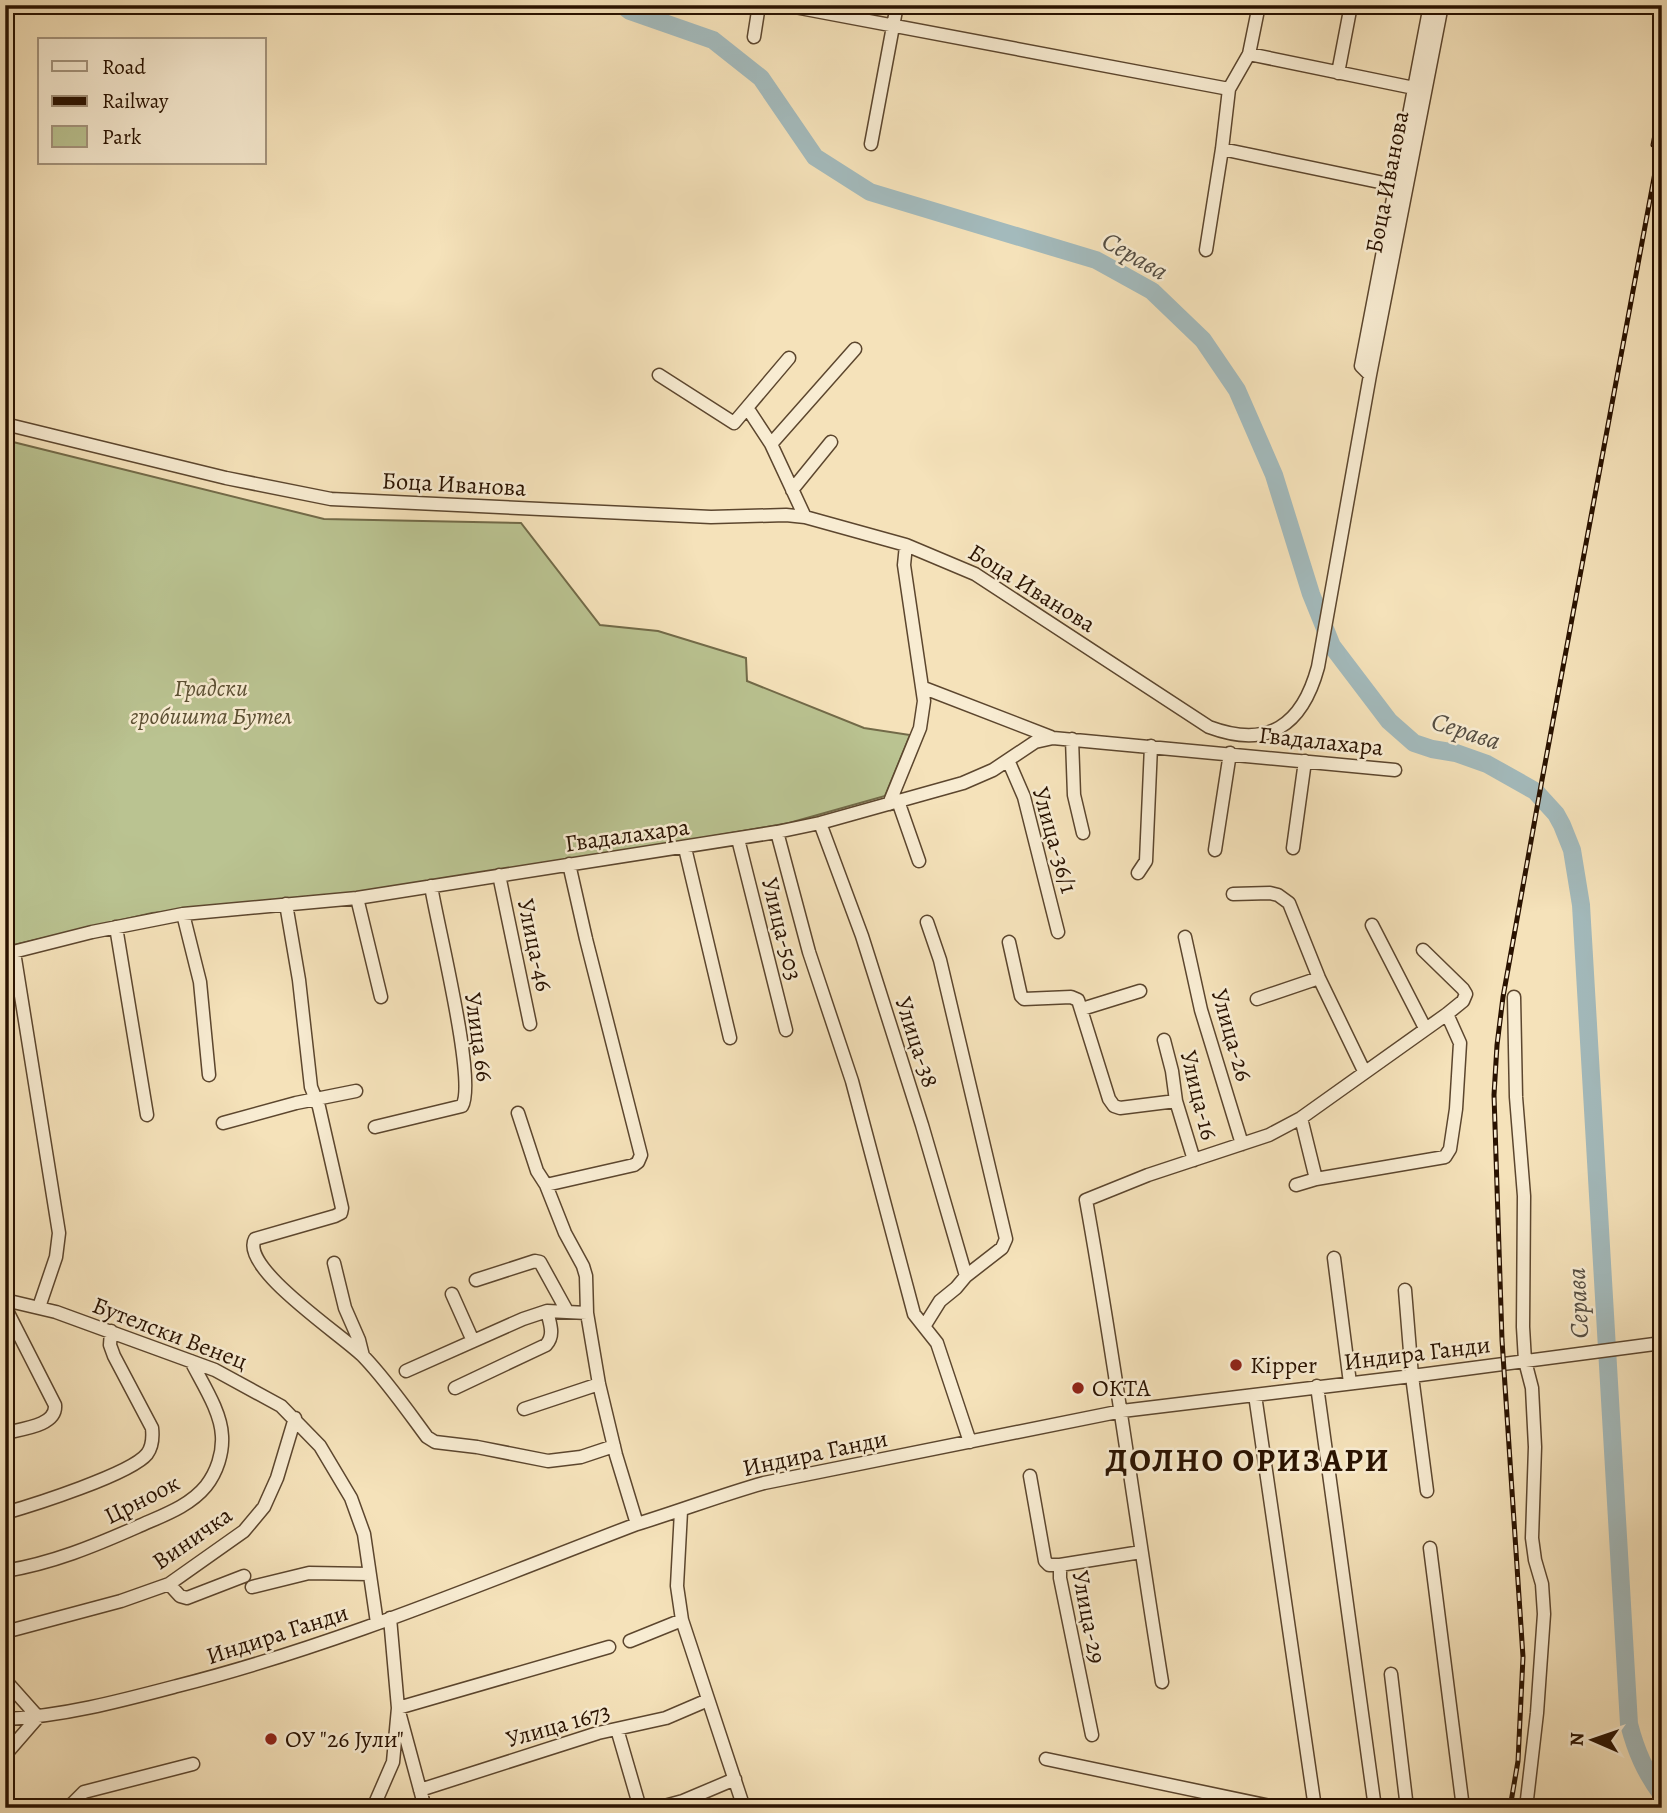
<svg xmlns="http://www.w3.org/2000/svg" width="1667" height="1813" viewBox="0 0 1667 1813" font-family="Alegreya,serif">
	<rect width="100%" height="100%" fill="#f5e2ba"/>
	<filter id="stains"><feTurbulence type="fractalNoise" baseFrequency=".00286" numOctaves="4"/><feColorMatrix values="0 0 0 0 .2 0 0 0 0 .09 0 0 0 0 .02 0 0 0 .5 -.17"/></filter>
	<radialGradient id="worn" r=".72"><stop offset=".6" stop-color="#630" stop-opacity="0"/><stop offset="1" stop-color="#630" stop-opacity=".3"/></radialGradient>
	<!-- green -->
	<path fill="#bac391" stroke="#726a48" stroke-width="2" d="M5 440 324 519 521 523 600 625 658 631 746 658 747 681 864 728 910 735 885 796 789 823 430 885 152 913 5 947Z"/>
	<g fill="none" stroke-linecap="round" stroke-linejoin="round">
		<!-- river -->
		<path stroke="#a3babc" stroke-width="18" d="M622 5 630 11 713 40 761 78 815 157 870 192 1096 260 1152 291 1203 340 1237 390 1274 475 1311 594 1332 646 1389 721 1414 743 1432 749 1456 753 1487 764 1535 791 1556 814 1562 825 1572 850 1581 905 1629 1724C1636 1751 1645 1772 1662 1795"/>
		<!-- minor casing -->
		<g stroke="#5c462e" stroke-width="15">
			<path id="minor" d="M784 5 1229 89
				M754 37 759 5
				M1249 54 1414 88
				M1338 73 1351 5
				M871 144 897 5
				M1222 149 1403 187
				M1206 250 1222 149 1229 89 1249 54 1259 5
				M659 375 734 423 789 358
				M1370 375 1361 366 1430 5
				M748 409 771 444 805 517
				M5 424 226 478 331 499 711 517 786 515 805 517 906 545 975 574 1209 727C1268 749 1302 726 1318 667L1370 375 1442 5
				M771 444 855 349
				M792 490 831 442
				M924 688 1051 737
				M1072 739 1074 795 1083 833
				M1008 760 1024 797 1058 932
				M898 801 919 861
				M889 804 920 728 924 701 904 565 906 545
				M820 823 862 936 922 1125 966 1276
				M777 832 809 952 852 1081 914 1314 937 1343 970 1442
				M738 839 786 1030
				M685 848 730 1038
				M1293 848 1305 761
				M1215 850 1230 753
				M1138 873 1146 861 1151 746
				M499 875 530 1024
				M1233 894 1270 893 1278 895 1289 903 1319 978 1364 1071
				M357 898 381 997
				M286 904 299 980 311 1087 319 1107 342 1208 341 1213 335 1216 255 1239C239 1268 345 1337 364 1357 387 1381 407 1410 427 1437L435 1442 477 1447 548 1461 581 1457 614 1446
				M183 914 200 982 209 1075
				M1372 925 1425 1028
				M116 927 147 1115
				M1185 937 1201 1010 1242 1144
				M1009 942 1021 996 1024 999 1071 997 1078 1000 1109 1099 1114 1106 1120 1108 1176 1101
				M14 952 59 1233 56 1257 39 1307
				M5 954 92 932 183 914 357 898 777 832 820 823 963 783 993 770 1035 742 1053 738 1395 770
				M1514 997 1516 1097 1524 1196 1523 1327 1525 1361 1532 1388 1535 1447 1532 1538 1535 1560 1542 1584 1544 1614 1537 1713 1526 1808
				M1257 999 1319 978
				M1082 1009 1140 991
				M1164 1040 1172 1071 1176 1101 1194 1160
				M518 1113 537 1171 546 1185 565 1233 583 1266 586 1276 587 1313 599 1384 616 1455 637 1524
				M1301 1118 1316 1179
				M223 1123 296 1103 356 1091
				M375 1127 462 1106C477 1082 437 924 431 886
				M546 1185 634 1165 638 1162 641 1155 586 939 569 864
				M1296 1185 1316 1179 1445 1157 1450 1149 1456 1109 1460 1043 1447 1014
				M1334 1258 1350 1383
				M334 1263 345 1308 359 1340 363 1356
				M476 1280 535 1261 540 1262 567 1311
				M1405 1290 1412 1376 1427 1491
				M452 1294 473 1341
				M5 1300 56 1312 215 1370 281 1406 320 1446 351 1498 364 1534 377 1623
				M5 1307 55 1405C57 1426 21 1429 5 1433
				M925 1325 940 1301 956 1288 966 1276 1002 1248 1006 1239 940 960 927 922
				M406 1371 523 1319 547 1311 587 1313
				M1317 1386 1375 1808
				M455 1388 546 1345C555 1335 550 1324 547 1311
				M1255 1395 1315 1808
				M524 1409 599 1384
				M1030 1476 1045 1561 1049 1565H1060V1578L1092 1735
				M681 1511 677 1586 682 1620 744 1808
				M5 1513C33 1505 131 1474 147 1454 153 1446 153 1437 152 1428L114 1356 110 1345 111 1331
				M1430 1548 1463 1808
				M1060 1565 1141 1552
				M5 1571C53 1563 94 1546 137 1527 161 1516 189 1507 206 1486 217 1472 223 1453 222 1436 221 1411 202 1383 191 1361
				M169 1584 180 1596 187 1598 244 1576
				M252 1587 309 1573 369 1574
				M390 1618 398 1708 425 1808
				M5 1632 121 1601 169 1584 244 1531 264 1507 277 1478 295 1418
				M630 1641 682 1620
				M1391 1674 1407 1808
				M5 1680 38 1717 5 1755
				M1162 1682C1136 1522 1115 1360 1086 1200L1148 1175 1269 1135 1301 1118 1447 1014 1463 1001 1466 994 1463 989 1423 950
				M5 1719C64 1716 120 1701 177 1686 335 1646 485 1582 637 1524 680 1511 721 1495 764 1483L1122 1411 1412 1376 1662 1343
				M617 1729 640 1808
				M1046 1759 1279 1808
				M420 1790 598 1733 666 1718 708 1700
				M68 1808 84 1792 193 1764
				M373 1808 393 1762 398 1708 609 1647
				M657 1808 683 1801 735 1779"/>
		</g>
		<!-- minor -->
		<use href="#minor" stroke="#f8ecd2" stroke-width="12"/>
		<!-- rail casing -->
		<g stroke="#291200" stroke-width="5">
			<path id="rail" d="M1653 145 1662 99
				M1510 1808 1518 1761 1523 1657 1502 1340 1494 1095 1497 1045 1503 997 1542 780 1662 135"/>
		</g>
		<!-- rail -->
		<use href="#rail" stroke="#f8ecd2" stroke-width="2.5" stroke-dasharray="8" stroke-linecap="butt"/>
	</g>
	<!-- markers -->
	<g fill="#8f2418" stroke="#f8ecd2" stroke-width="2.5">
		<circle cx="1236" cy="1365" r="7"/>
		<circle cx="1078" cy="1388" r="7"/>
		<circle cx="271" cy="1739" r="7"/>
	</g>
	<g text-anchor="middle" dominant-baseline="central" stroke-width="5" stroke-linejoin="round" paint-order="stroke">
		<!-- street labels -->
		<g font-size="24" fill="#291200" stroke="#f8ecd2">
			<text transform="translate(1387 182) rotate(-79)">Боца Иванова</text>
			<text transform="translate(454 484) rotate(3)">Боца Иванова</text>
			<text transform="translate(1032 588) rotate(32)">Боца Иванова</text>
			<text transform="translate(1321 741) rotate(6)">Гвадалахара</text>
			<text transform="translate(627 835) rotate(-8)">Гвадалахара</text>
			<text transform="translate(1055 840) rotate(74)">Улица-36/1</text>
			<text transform="translate(782 929) rotate(76)">Улица-503</text>
			<text transform="translate(535 945) rotate(78)">Улица-46</text>
			<text transform="translate(1232 1035) rotate(74)">Улица-26</text>
			<text transform="translate(479 1037) rotate(82)">Улица 66</text>
			<text transform="translate(917 1042) rotate(72)">Улица-38</text>
			<text transform="translate(1199 1095) rotate(76)">Улица-16</text>
			<text transform="translate(170 1333) rotate(21)">Бутелски Венец</text>
			<text transform="translate(1417 1353) rotate(-7)">Индира Ганди</text>
			<text transform="translate(815 1453) rotate(-12)">Индира Ганди</text>
			<text transform="translate(142 1499) rotate(-27)">Црноок</text>
			<text transform="translate(192 1538) rotate(-35)">Виничка</text>
			<text transform="translate(1089 1617) rotate(79)">Улица-29</text>
			<text transform="translate(277 1634) rotate(-18)">Индира Ганди</text>
			<text transform="translate(558 1725) rotate(-16)">Улица 1673</text>
		</g>
		<!-- park labels -->
		<g font-size="24" font-style="italic" fill="#5c5033" stroke="#f8ecd2">
			<text x="211" y="688">Градски<tspan x="211" dy="28">гробишта Бутел</tspan></text>
		</g>
		<!-- poi labels -->
		<g font-size="24" fill="#291200" stroke="#f8ecd2" text-anchor="start">
			<text x="1250" y="1365">Kipper</text>
			<text x="1092" y="1388">ОКТА</text>
			<text x="285" y="1739">ОУ "26 Јули"</text>
		</g>
		<!-- water labels -->
		<g font-size="26" font-style="italic" fill="#544d42" stroke="#f8ecd2">
			<text transform="translate(1135 256) rotate(30)">Серава</text>
			<text transform="translate(1466 731) rotate(18)">Серава</text>
			<text transform="translate(1578 1303) rotate(-93)">Серава</text>
		</g>
		<!-- district labels -->
		<g font-size="32" font-weight="bold" letter-spacing="2" fill="#291200" stroke="#f8ecd2">
			<text x="1248" y="1460">ДОЛНО ОРИЗАРИ</text>
		</g>
	</g>
	<!-- margin -->
	<rect width="1667" height="1813" fill="none" stroke="#f5e2ba" stroke-width="28"/>
	<rect x="7" y="7" width="1653" height="1799" fill="none" stroke="#291200" stroke-width="3.5"/>
	<rect x="14" y="14" width="1639" height="1785" fill="none" stroke="#291200" stroke-width="2"/>
	<!-- legend -->
	<rect x="38" y="38" width="228" height="126" fill="#f8ecd2" stroke="#a5957e" stroke-width="2"/>
	<rect x="52" y="61" width="35" height="10" fill="#f8ecd2" stroke="#a5957e" stroke-width="2"/>
	<text x="102" y="74" font-size="21" fill="#291200">Road</text>
	<rect x="52" y="96" width="35" height="10" fill="#291200" stroke="#a5957e" stroke-width="2"/>
	<text x="102" y="108" font-size="21" fill="#291200">Railway</text>
	<rect x="52" y="126" width="35" height="21" fill="#bac391" stroke="#a5957e" stroke-width="2"/>
	<text x="102" y="144" font-size="21" fill="#291200">Park</text>
	<!-- north arrow -->
	<g transform="translate(1593 1740) rotate(272)" stroke="#f8ecd2" stroke-width="5" paint-order="stroke">
	<path d="M0-5L12 26L0 18L-12 26Z" fill="#291200"/>
	<text y="-10" font-size="19" font-weight="bold" text-anchor="middle" fill="#291200">N</text>
	</g>
	<rect width="100%" height="100%" filter="url(#stains)"/>
	<rect width="100%" height="100%" fill="url(#worn)"/>
</svg>
